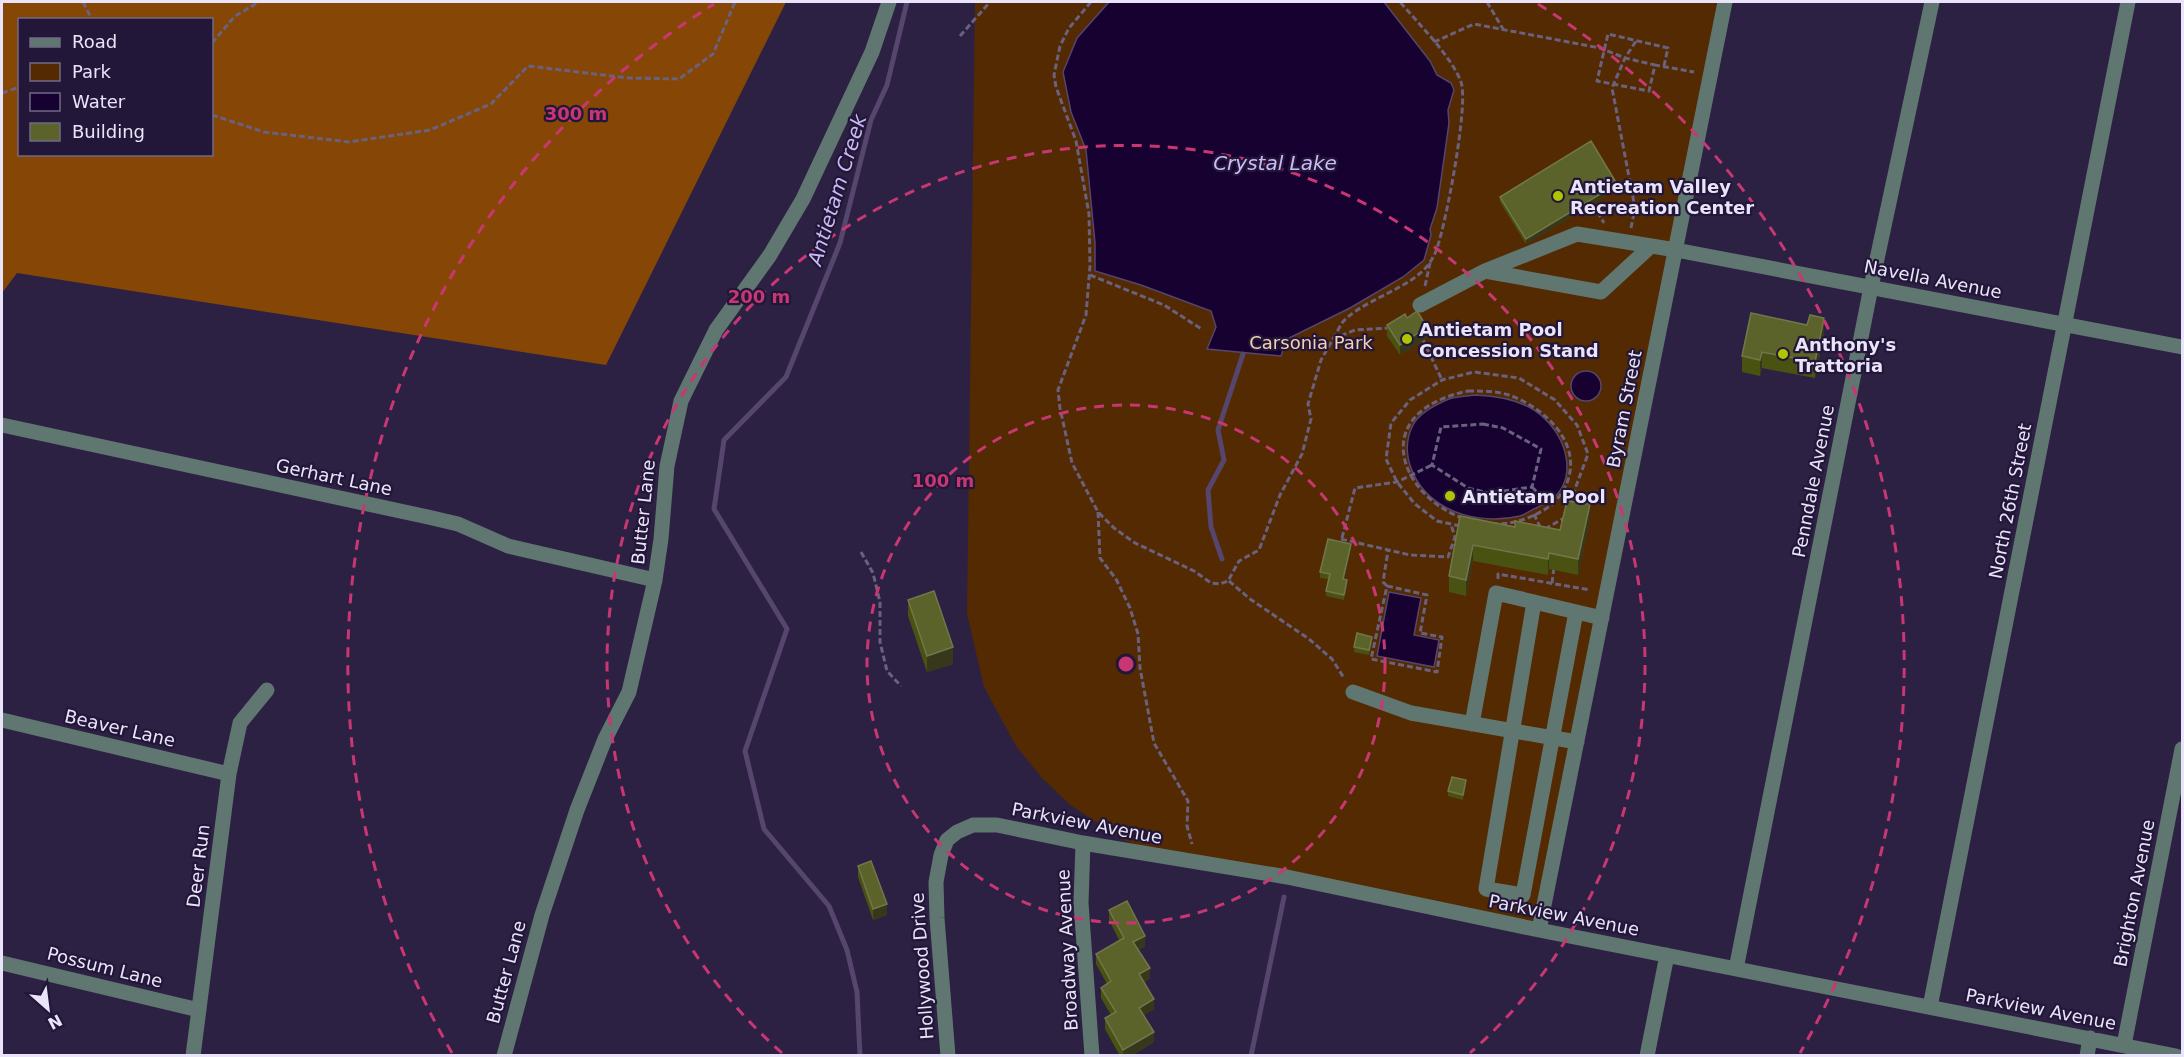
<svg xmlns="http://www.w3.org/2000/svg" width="2184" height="1057" viewBox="0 0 2184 1057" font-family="'DejaVu Sans',sans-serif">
	<rect width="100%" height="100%" fill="#2c2143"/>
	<!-- green -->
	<path fill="#532a01" d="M975 2H1725L1539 930 1176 860 1123 840 1069 804 1042 778 1016 746 984 687 967 614Z"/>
	<!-- forest -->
	<path fill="#864706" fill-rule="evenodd" d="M2 2H786L606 365 17 273 2 293ZM20 20H212V154H20Z"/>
	<!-- water -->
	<path fill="#160130" stroke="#56456d" stroke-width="1.5" d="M1109 2H1384L1430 61 1437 75 1451 83 1454 90 1448 110 1449 123 1437 208 1430 229 1431 235 1424 260 1403 277 1350 308 1287 339 1281 356 1207 349 1216 327 1211 311 1141 285 1095 271V243L1086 150 1071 112 1063 72 1077 38Z
		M1571 386a15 15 0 1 1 30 0a15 15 0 1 1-30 0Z
		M1476 395C1499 396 1527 401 1544 418 1566 439 1578 475 1553 499 1549 503 1541 505 1536 508 1531 510 1526 514 1520 516 1494 522 1463 519 1440 504 1415 488 1398 454 1413 425 1419 413 1437 404 1449 399 1457 396 1468 396 1476 395Z
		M1389 592 1421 598 1414 635 1439 640 1434 667 1377 656Z"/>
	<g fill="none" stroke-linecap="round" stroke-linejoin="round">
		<!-- stream -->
		<path stroke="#56456d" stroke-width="5" d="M1222 559 1211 527 1208 490 1224 460 1218 430 1243 354
			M860 1056 857 992 847 950 829 906 764 829 745 751 787 629 714 509 724 440 786 377 840 243 871 120 887 85 907 2
			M1251 1056 1284 897"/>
		<!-- path -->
		<path stroke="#6a617f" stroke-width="3" stroke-dasharray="6 3" stroke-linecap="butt" d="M83 2 92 20
			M1091 2 1069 28 1060 46 1054 75 1056 87 1076 141 1089 214 1090 266 1086 315 1058 390 1060 408 1072 463 1098 512 1114 528 1135 543 1194 571 1211 583 1220 584 1228 581 1239 561 1259 550 1280 495 1302 454 1311 419 1308 404 1321 360 1333 339 1355 330 1391 328
			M1487 2 1503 29
			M960 36 990 2
			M1434 42 1474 24 1600 48 1625 58 1655 65
			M212 43 235 16 259 2
			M1664 66 1668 48 1608 34 1597 81 1649 91 1655 65 1694 72
			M2 93 20 87
			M212 115 264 132 349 142 430 130 491 104 528 66 628 78 679 79 713 54 735 2
			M1593 204 1604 223
			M1631 228 1635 208 1612 88 1625 58 1636 41
			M1090 275 1164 305 1203 330
			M1425 286 1430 263
			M1333 339C1336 334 1339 328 1342 323 1357 304 1400 291 1419 274 1427 268 1434 258 1437 248 1446 223 1469 104 1461 82 1452 57 1418 23 1400 2
			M1423 340 1442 380
			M1468 391C1482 391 1496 391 1509 395 1543 407 1581 441 1568 480 1565 489 1558 500 1550 506 1451 576 1324 421 1468 391Z
			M1483 424 1503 428 1541 449 1532 487 1489 493 1468 488 1432 465 1441 427Z
			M1532 487 1550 505
			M1098 512 1100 558 1116 579 1130 608 1138 634 1140 668 1154 743 1188 801 1187 826 1192 844
			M1534 514 1541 529
			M1460 526 1437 521 1415 504 1397 482 1386 459 1391 423 1410 400 1442 380 1474 372 1519 378 1555 400 1577 425 1588 454 1569 505
			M1545 529 1564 518
			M1342 538 1355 488 1397 482 1432 465
			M1341 539 1410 555 1448 557 1455 537 1451 525
			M861 552 873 573 880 602V642L887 671 901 686
			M1498 579V574L1590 590
			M1229 581 1250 599 1309 639 1332 659 1344 678
			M1552 583 1554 567
			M1387 586 1427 595 1420 633 1442 637 1437 672 1371 659Z
			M1387 586 1383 582 1388 551"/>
		<!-- minor -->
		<path stroke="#607670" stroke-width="15" d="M1651 246 1601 292 1485 271 1577 234 1676 250 2182 347
			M1420 305 1485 271
			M2 425 428 517 458 524 508 546 655 580
			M1534 602 1486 889 1523 895 1576 612
			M1353 692 1411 713 1577 742
			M2 720 229 774
			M1472 724 1496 593 1602 618
			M1083 843 1081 903 1092 1056
			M1539 930 1725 2
			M2 963 199 1010
			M1736 969 1871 287 1932 2
			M1930 1007 2128 2
			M2124 1045 2182 749
			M193 1056 229 774 240 723 267 690
			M504 1056 542 915 577 810 605 739 629 692 655 580 661 539 667 466 681 401 716 330 770 255 803 199 872 52 889 2
			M948 1056 937 918 936 882 941 855 947 840 957 832 973 825H997L1083 843 1287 877 1539 930 2176 1056
			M1647 1056 1667 955
			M2087 1056 2090 1038"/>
	</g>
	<!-- wall -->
	<path fill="#4a5212" d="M1617 189 1526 244 1500 202V197Z
		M1407 318 1427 338 1400 355 1387 336V325Z
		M1824 334 1815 378 1762 368 1760 376 1742 372V356Z
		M1460 516 1515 527 1560 530 1590 520 1578 575 1549 569 1548 575 1473 561 1466 596 1449 592V576Z
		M1351 549 1344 580 1347 586 1344 600 1326 596V591L1328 579 1320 578V572Z
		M908 600 953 664 927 672 908 616Z
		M1372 642 1369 655 1354 652V647Z
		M1466 786 1463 800 1448 796V791Z
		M858 866 887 915 873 920 858 877Z
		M1109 910 1145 946 1138 950 1150 978 1144 982 1154 1009 1144 1015 1154 1042 1131 1056H1120L1105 1029V1018L1111 1015 1101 998V988L1107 984 1096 964V954L1119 940 1109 920Z"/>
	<!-- shaded-wall -->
	<path fill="#37381b" d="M1617 184V189L1526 244V239Z
		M1824 318V334L1815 378V362Z
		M1427 327V338L1400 355V345Z
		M1762 352V368L1760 376V360Z
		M1590 504V520L1578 575V559Z
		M1351 544V549L1343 585V579Z
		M1473 545V561L1466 596V580Z
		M1549 553V569L1548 575V559Z
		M1347 580V586L1344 600V595Z
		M953 647V664L927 672V656Z
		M1466 780V786L1463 800V795Z
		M887 904V915L873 920V909Z
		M1145 936V946L1133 952V942Z
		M1150 968V978L1139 984V974Z
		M1154 999V1009L1139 1018V1008Z
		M1154 1032V1042L1131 1056H1123V1050Z"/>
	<!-- building -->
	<path fill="#5b622a" stroke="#72764b" stroke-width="1.5" d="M1591 141 1617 184 1526 239 1500 197Z
		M1417 311 1427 327 1400 345 1387 325 1405 314 1407 318Z
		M1751 313 1807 325 1810 315 1824 318 1815 362 1762 352 1760 360 1742 356Z
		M1567 501 1590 504 1578 559 1549 553 1548 559 1473 545 1466 580 1449 576 1460 516 1515 527V521L1560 530Z
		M1328 539 1351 544 1343 579 1347 580 1344 595 1326 591 1330 574 1320 572Z
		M934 591 953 647 927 656 908 600Z
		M1357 633 1372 637 1369 650 1354 647Z
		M1452 777 1466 780 1463 795 1448 791Z
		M871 861 887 904 873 909 858 866Z
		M1127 901 1145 936 1133 942 1150 968 1139 974 1154 999 1139 1008 1154 1032 1123 1050 1105 1018 1116 1012 1101 988 1111 981 1096 954 1124 938 1109 910Z"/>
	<!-- distance rings -->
	<g fill="none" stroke="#c83773" stroke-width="3" stroke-dasharray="10 8">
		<circle cx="1126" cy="664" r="259"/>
		<path d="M782 1053A519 519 0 1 1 1470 1053"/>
		<path d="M452 1053A778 778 0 0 1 714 4M1538 4A778 778 0 0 1 1800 1053"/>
	</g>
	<!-- markers -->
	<g fill="#afc504" stroke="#221738" stroke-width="2">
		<circle cx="1558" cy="196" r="6"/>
		<circle cx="1407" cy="339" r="6"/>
		<circle cx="1783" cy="354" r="6"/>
		<circle cx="1450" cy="496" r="6"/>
	</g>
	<g text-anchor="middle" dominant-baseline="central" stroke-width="4.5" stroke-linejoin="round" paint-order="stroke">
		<!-- poi labels -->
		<g font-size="18" font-weight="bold" fill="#eae4fa" stroke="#221738" text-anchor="start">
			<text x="1570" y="186">Antietam Valley<tspan x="1570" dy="21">Recreation Center</tspan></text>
			<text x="1419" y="329">Antietam Pool<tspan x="1419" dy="21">Concession Stand</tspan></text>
			<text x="1795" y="344">Anthony's<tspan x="1795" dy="21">Trattoria</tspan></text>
			<text x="1462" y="496">Antietam Pool</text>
		</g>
		<!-- street labels -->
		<g font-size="18" fill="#eae4fa" stroke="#221738">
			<text transform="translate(1933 279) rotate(11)">Navella Avenue</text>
			<text transform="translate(1624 409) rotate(-79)">Byram Street</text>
			<text transform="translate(334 477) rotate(12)">Gerhart Lane</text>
			<text transform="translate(1813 481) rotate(-79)">Penndale Avenue</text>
			<text transform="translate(2010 501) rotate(-79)">North 26th Street</text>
			<text transform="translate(643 512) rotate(-84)">Butter Lane</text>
			<text transform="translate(120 728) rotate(13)">Beaver Lane</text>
			<text transform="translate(1087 823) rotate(11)">Parkview Avenue</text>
			<text transform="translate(198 866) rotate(-83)">Deer Run</text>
			<text transform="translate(2134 893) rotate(-79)">Brighton Avenue</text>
			<text transform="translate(1564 915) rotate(11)">Parkview Avenue</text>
			<text transform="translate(1067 950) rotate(-93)">Broadway Avenue</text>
			<text transform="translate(922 966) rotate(-94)">Hollywood Drive</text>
			<text transform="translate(105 967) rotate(14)">Possum Lane</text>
			<text transform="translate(506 972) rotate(-75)">Butter Lane</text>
			<text transform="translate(2041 1009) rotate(11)">Parkview Avenue</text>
		</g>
		<!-- park labels -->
		<g font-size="18" fill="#f6d0b5" stroke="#221738">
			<text x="1311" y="342">Carsonia Park</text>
		</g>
		<!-- water labels -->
		<g font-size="20" font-style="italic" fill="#cbbaf5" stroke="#221738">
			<text x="1275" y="163">Crystal Lake</text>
			<text transform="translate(837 190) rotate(-73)">Antietam Creek</text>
		</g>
	</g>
	<circle cx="1126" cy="664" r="9" fill="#c83773" stroke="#221738" stroke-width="3"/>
	<g font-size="18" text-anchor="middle" font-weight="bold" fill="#c83773" stroke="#221738" stroke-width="4.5" stroke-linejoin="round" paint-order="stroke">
		<text x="576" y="120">300 m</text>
		<text x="759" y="303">200 m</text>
		<text x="943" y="487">100 m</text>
	</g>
	<!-- border -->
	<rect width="2184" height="1057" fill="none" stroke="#eae4fa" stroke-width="6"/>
	<!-- legend -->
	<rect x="18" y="18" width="195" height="138" fill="#221738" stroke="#726986" stroke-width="1.5"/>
	<rect x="30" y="38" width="30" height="9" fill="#607670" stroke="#726986" stroke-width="1.5"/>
	<text x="72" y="48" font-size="18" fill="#eae4fa">Road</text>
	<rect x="30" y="63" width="30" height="18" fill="#532a01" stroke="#726986" stroke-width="1.5"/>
	<text x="72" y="78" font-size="18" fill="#eae4fa">Park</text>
	<rect x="30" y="93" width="30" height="18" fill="#160130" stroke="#726986" stroke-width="1.5"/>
	<text x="72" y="108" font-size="18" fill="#eae4fa">Water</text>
	<rect x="30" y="123" width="30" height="18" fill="#5b622a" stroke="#726986" stroke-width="1.5"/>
	<text x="72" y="138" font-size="18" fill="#eae4fa">Building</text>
	<!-- north arrow -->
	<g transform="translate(48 1009) rotate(152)" stroke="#221738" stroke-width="4.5" paint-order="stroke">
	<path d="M0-4.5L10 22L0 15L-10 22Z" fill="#eae4fa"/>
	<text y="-9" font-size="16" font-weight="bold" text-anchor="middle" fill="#eae4fa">N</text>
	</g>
</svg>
